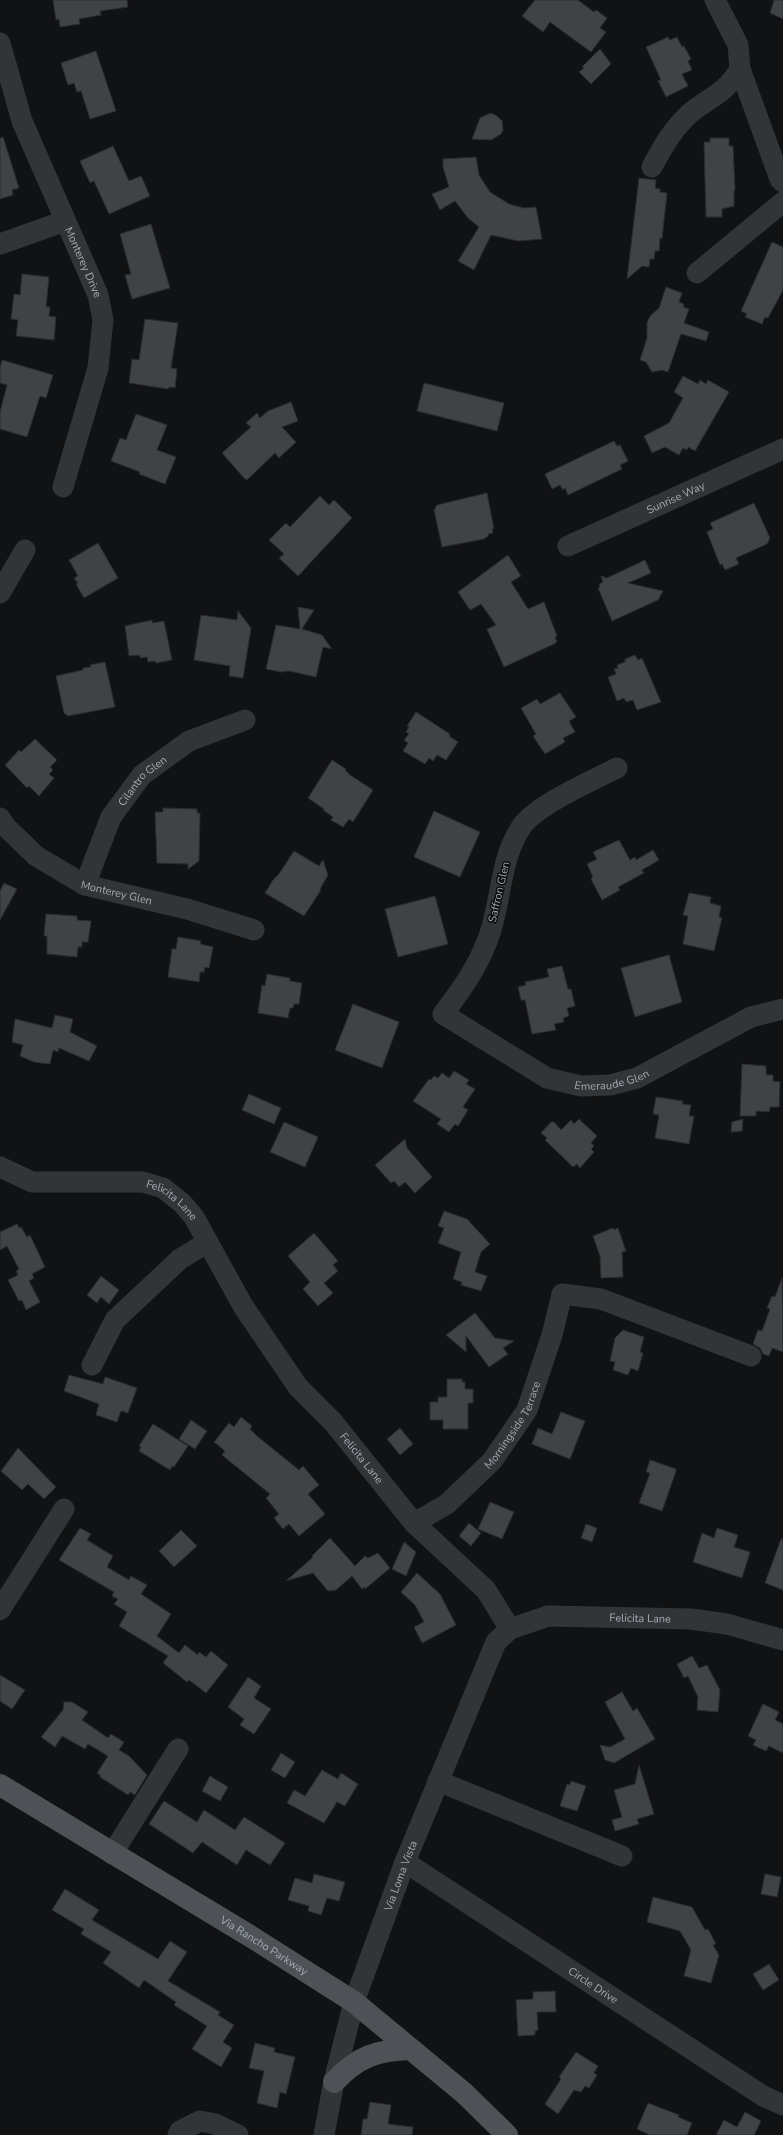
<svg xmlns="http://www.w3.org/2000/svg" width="783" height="2135" viewBox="0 0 783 2135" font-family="'Nunito Sans',sans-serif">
	<rect width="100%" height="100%" fill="#111213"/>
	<!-- building -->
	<path fill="#404346" stroke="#2b2c2f" d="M53 0H127L128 7 100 11 101 15 79 19 80 24 60 27 59 19 56 20Z
		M535 0H578L594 12 596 10 607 18 600 28 606 32 591 52 550 22 543 32 522 16Z
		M774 0H783V19L770 13Z
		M668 37 670 40 677 37 682 47 684 46 691 59 688 61 692 70 682 74 688 86 666 97 658 81 661 80 646 47Z
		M600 49 611 64 591 84 579 72 584 68 582 67Z
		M96 51 116 111 90 119 81 91 77 92 74 83 68 85 61 63Z
		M491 113 497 116 502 121 503 130 501 134 491 140 472 139 480 118Z
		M3 137 19 188 12 190 13 195 0 199V138Z
		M710 138H729V146H733L735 190H734V206L722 209V217H706L704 142H710Z
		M113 146 129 181 141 176 150 196 109 214 94 181 90 183 80 161Z
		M476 157 479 175 490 192 509 204 524 208 536 207 542 239 518 241 491 235 474 270 458 261 479 227 468 218 455 201 440 210 432 194 449 187 443 167V159Z
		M639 178 656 180 655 188 660 189V192L667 193 662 239 660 238 659 251H655L654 259H650L649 267 642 266 627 279Z
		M151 224 170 288 132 299 125 275 131 274 120 234Z
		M772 242 783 247V290L768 318 765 317 762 324 745 317 747 314 741 311Z
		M22 274 49 277 46 307H50L49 316 56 317 54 340 16 336 18 320 11 319 14 294 20 295Z
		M666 287 682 293 679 302 684 304 683 307 689 309 684 323 709 332 706 341 681 334 668 372 662 370 652 372 646 362 640 360 647 338V323L650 316 659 308Z
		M145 319 178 323 171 368 177 369 175 388 169 387 168 389 129 383 132 359 139 360Z
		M2 360 53 375 46 398 40 396 27 437 0 429V412L7 385 0 383V368Z
		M683 376 698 384 700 380 706 384 708 380 729 392 695 451 688 447 687 450 683 448 679 455 665 447 652 453 644 436 669 423 683 398 674 392Z
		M424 383 504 403 497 431 417 411Z
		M291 402 298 421 282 427 296 442 279 458 275 453 247 480 244 478 222 453 251 427 246 423 257 413 260 418 268 411Z
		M136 414 167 425 157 450 176 457 165 484 139 474 140 472 111 461 120 438 126 440Z
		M614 441 617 446 620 445 628 461 620 465 622 469 568 495 565 488 563 490 560 485 552 489 545 474Z
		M487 493 494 529H492L493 533 488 534V536L484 539 442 547 434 510 437 505Z
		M320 496 329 505 334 500 352 518 298 576 279 558 284 554 269 540 286 523 290 527Z
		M754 503 770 538 767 544 736 558 739 564 725 570 722 564 720 565 707 532 713 529 710 523Z
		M98 543 118 578 84 598 76 584 78 583 74 578 78 576 69 560Z
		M508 555 521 576 511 582 528 609 544 602 557 636 555 637 557 642 554 644 504 667 487 629 496 625 481 604 470 610 458 592Z
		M645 560 651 573 628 583 663 591 658 600 612 621 598 588 600 587 599 584 603 582 601 576 607 578Z
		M298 607 314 610 302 629 322 635 332 649 323 647 316 677 289 671 281 672 266 669 276 625 300 629Z
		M238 611 251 628 243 678 229 676 230 666 194 660 201 615 237 620Z
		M152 620V623L164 621 172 660 156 663 155 661 148 662 147 657 140 658V655L129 656 125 626Z
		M635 655 638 660 642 658 661 702 637 710 633 700 626 702 624 698 617 701 608 677 616 674 614 669 618 668 617 665 625 662V659Z
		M105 662 115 707 68 716 64 713 56 676 83 670V668L91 667 90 665Z
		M560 693 576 717 569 721 575 732 563 738 565 742 545 754 533 736 536 734 521 708 537 699 540 704Z
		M416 712 450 734 449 736 458 742 446 760 437 755 433 761 429 758 425 764 403 751 408 743 404 740 409 734 406 732 409 727 407 726Z
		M35 739 57 760 50 767 53 770 49 774 54 778 39 796 29 786 27 788 5 765 19 750 21 752Z
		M332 760 346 769 345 770 350 775 373 790 353 822 349 819 343 827 331 820 333 817 323 810 324 809 308 798Z
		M163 808 197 809V813H200L199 861 188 869V864L157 863 155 812H163Z
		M434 811 480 832 460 877 414 857Z
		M619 840 630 860 635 857 636 860 653 850 659 860 642 870 644 873 618 887 620 890 602 900 591 879 593 877 587 864 597 859 593 852Z
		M294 851 319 866 323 860 328 875 320 889 321 890 304 916 265 893 273 880 279 874Z
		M4 883 17 889 0 920V891Z
		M689 893 711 897 710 903 721 906 719 917 722 918 714 951 683 944 688 916 683 915Z
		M435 896 448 944 398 957 385 909Z
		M46 914 77 916V920L91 921 88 942H82V947H78L77 957 47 954V936H44Z
		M178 937 201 941 200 944 213 947 209 968 205 967 204 972H200L199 982 168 977 172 949H176Z
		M669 955 682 1002 635 1017 621 968Z
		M562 966 568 989H571L575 1006 567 1008 569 1016 563 1018 564 1022 554 1024 556 1030 532 1034 525 1000H521L518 987 526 985 525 982 549 977 547 969Z
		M267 974 290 978V981L302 983 299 1004H294L293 1008H290L288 1018 258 1013 262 985 265 986Z
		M353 1004 399 1022 382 1068 335 1050Z
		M55 1015 73 1019 70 1032 97 1046 89 1061 59 1048 58 1052 53 1050 50 1064 34 1062 20 1056 23 1045 12 1042 15 1019 52 1028Z
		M742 1064 766 1066V1075H773V1081L780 1082 779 1107H770L769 1112 756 1111V1116H740Z
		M454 1071 469 1080 466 1084 475 1089 463 1107 468 1110 458 1126 455 1124 449 1132 437 1124 441 1119 413 1101 429 1079 431 1080 434 1076 438 1078 442 1073 449 1078Z
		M249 1094 281 1108 274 1124 242 1110Z
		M656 1097 683 1101 682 1104 691 1105 689 1116H694L689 1144 655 1138 659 1115 653 1114Z
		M579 1119 597 1136 591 1143 594 1146 591 1149 594 1152 580 1168 577 1164 573 1167 545 1140 547 1138 541 1133 551 1122H554L561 1130 571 1120 574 1124Z
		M743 1119 742 1131 731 1132 732 1122Z
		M284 1122 318 1137 305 1167 270 1152Z
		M405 1139 407 1148 432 1177 415 1193 405 1182 399 1187 394 1181 391 1183 375 1165Z
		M444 1211 467 1219 490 1244 481 1252 475 1272 487 1276 481 1291 461 1285 462 1282 453 1279 461 1252 438 1243 444 1228 438 1226Z
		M17 1224 19 1228 21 1227 27 1237 30 1235 45 1267 32 1274 34 1278 29 1281 40 1302 26 1310 22 1300 19 1301 8 1280 18 1275 16 1271 19 1269 7 1246 0 1250V1232Z
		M613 1228 614 1230 618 1228 626 1251 622 1252 623 1277 601 1278 600 1256 593 1236Z
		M314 1233 338 1261 333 1265 338 1271 324 1283 333 1293 318 1306 303 1289 310 1282 288 1256Z
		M101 1276 119 1290 109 1304 101 1297 97 1303 87 1295Z
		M782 1278 783 1352 772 1348 769 1356 763 1354 760 1348 753 1344 758 1330 762 1331 770 1309 767 1308 772 1296 775 1297Z
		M475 1313 495 1338 514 1341 503 1348 508 1354 489 1367 466 1336V1352L446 1335Z
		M623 1330 644 1337 640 1352 643 1353 638 1371 631 1368 628 1375 613 1370 615 1362 610 1361 615 1338Z
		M69 1375 103 1384 105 1377 137 1388 128 1413 121 1411 117 1422 96 1415 99 1404 64 1391Z
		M447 1379H462V1382H465V1389H473V1403H468V1429H443V1420H430V1402H438V1397H447Z
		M561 1412 585 1421 570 1459 532 1444 538 1428 552 1434Z
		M241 1417 252 1426 250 1429 257 1436 299 1470 303 1466 319 1485 308 1494 325 1514 299 1536 289 1524 283 1529 274 1518 279 1514 266 1498 270 1494 222 1455 225 1451 214 1442 229 1423 234 1427Z
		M191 1420 207 1431 195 1449 179 1439Z
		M153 1424 188 1446 174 1467 172 1466 170 1470 139 1451 141 1447 139 1446Z
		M400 1428 413 1444 400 1455 387 1439Z
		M18 1448 56 1487 44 1499 28 1484 22 1490 1 1471Z
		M650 1460 676 1469V1471L662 1511 639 1503 650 1473 646 1472Z
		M490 1502 514 1512 502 1539 478 1529Z
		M469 1523 481 1533 471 1546 459 1536Z
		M586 1524 597 1528 592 1542 581 1538Z
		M80 1528 91 1534 87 1540 113 1556 107 1567 129 1580 131 1576 147 1585 141 1594 171 1614 157 1636 179 1653 185 1645 198 1655 199 1652 206 1657 211 1651 228 1665 206 1693 189 1680 187 1682 163 1663 168 1656 119 1626 127 1612 114 1604 118 1599 112 1596 114 1592 59 1560Z
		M717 1528 738 1535 734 1547 750 1552 742 1578 693 1562 702 1533 714 1538Z
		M181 1530 197 1546 174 1567 159 1551Z
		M330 1538 355 1566 365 1556 368 1558 378 1553 390 1568 365 1589 364 1587 362 1589 352 1576 336 1590 328 1591 313 1573 286 1581 313 1557 312 1556Z
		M781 1539H783V1590L765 1583Z
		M404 1542 416 1552 406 1576 392 1569Z
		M417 1573 440 1594 456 1625 422 1643 414 1627 424 1622 415 1605 401 1592Z
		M692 1656 699 1668 707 1665 720 1690 718 1712 697 1710 698 1697 688 1676 684 1678 677 1664Z
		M0 1675 25 1690 12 1709 0 1701Z
		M248 1677 261 1686 254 1698 271 1709 254 1734 240 1725 244 1719 228 1707Z
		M622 1692 633 1711 637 1708 655 1739 614 1763 605 1760 600 1745 610 1747 625 1739 605 1702Z
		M64 1702H72L88 1712 82 1720 108 1738 111 1734 124 1742 119 1750 129 1756 147 1775 135 1795 130 1792 128 1795 100 1777 101 1776 97 1773 108 1756 88 1744 85 1749 62 1736 55 1747 41 1737 63 1710Z
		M763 1704 779 1712 775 1720 783 1724V1753L769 1746 766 1751 753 1745 756 1740 748 1736Z
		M281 1753 295 1762 285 1778 271 1770Z
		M639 1765 654 1814 637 1819 639 1824 615 1831 612 1820 622 1817 614 1790 635 1784Z
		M322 1770 338 1779 341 1773 358 1784 345 1806 337 1802 324 1823 287 1803 294 1790 305 1796Z
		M210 1776 228 1787 220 1801 202 1791Z
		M571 1781 586 1786 577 1811 560 1806 567 1784 570 1785Z
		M164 1801 197 1822 204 1810 235 1830 244 1817 285 1843 270 1865 246 1850 237 1865 202 1842 193 1853 149 1824Z
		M314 1874 345 1882 339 1901 327 1898 321 1915 308 1911 309 1906 288 1900 295 1878 312 1883Z
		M765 1874 781 1877 777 1897 761 1894Z
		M65 1889 99 1910 92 1920 158 1959 170 1941 187 1952 168 1981 220 2012 218 2015 234 2025 223 2042 232 2048 221 2067 192 2049 207 2026 174 2005 176 2002 144 1980 139 1988 103 1963 111 1952 81 1934 84 1929 52 1910Z
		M653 1897 692 1907 705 1930 708 1929 716 1944 713 1945 719 1955 711 1983 684 1976 691 1950 680 1931 647 1922Z
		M769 1964 779 1980 763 1990 753 1974Z
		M555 1991 556 2012H537L538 2030 535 2031V2035L518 2036 516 2000 533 1999V1992Z
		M255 2043 275 2048 274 2052 295 2057 286 2094 280 2092 277 2108 257 2103 264 2071 249 2068Z
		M576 2052 598 2066 594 2073 597 2075 589 2088 585 2086 581 2092 574 2090 558 2114 545 2104 561 2079 559 2077Z
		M370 2102 391 2105 388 2124 413 2127 412 2135H361L363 2119H367Z
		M648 2103 679 2115 678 2117 692 2123 687 2135H650L637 2129Z
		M745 2112 761 2121 754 2135H716L724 2120 737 2127Z"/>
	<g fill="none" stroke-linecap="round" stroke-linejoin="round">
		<!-- minor -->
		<g stroke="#323538" stroke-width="21">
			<path d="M715 0 738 45 740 69 780 179 783 182"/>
			<path id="s1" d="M0 43 22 121 98 295 103 320 98 368 63 487"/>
			<path d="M652 167C663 146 675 125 694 110 713 96 727 91 740 69"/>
			<path d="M0 244 65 221"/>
			<path d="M697 273 783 202"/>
			<path id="s2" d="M568 546 783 449"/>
			<path d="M0 593 25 550"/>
			<path id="s3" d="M617 768C593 780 537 805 522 826 499 859 502 902 488 939 477 968 462 989 443 1014L547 1078 581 1086 610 1085 637 1078 751 1017 783 1009"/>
			<path id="s4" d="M0 818 5 826 36 856 85 885 187 909 254 930"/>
			<path id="s5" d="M85 885 111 817 142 775 189 741 245 720"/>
			<path id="s6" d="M0 1167 32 1182H143L163 1188 182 1203 194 1217 243 1306 298 1387 333 1422 414 1523 486 1590 510 1629"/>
			<path d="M92 1365 115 1320 180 1259 208 1242"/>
			<path id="s7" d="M414 1523 447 1504 492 1461 527 1410 552 1335 562 1294 601 1299 751 1356"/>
			<path d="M0 1610 64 1509"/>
			<path d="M438 1781 622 1856"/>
			<path d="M112 1854 178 1749"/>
			<path id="s8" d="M405 1862 763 2096 783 2105"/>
			<path d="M178 2135 180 2131 200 2121 215 2124 238 2135"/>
			<path id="s9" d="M324 2135 334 2081 354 2002 405 1862 496 1642 510 1629 548 1616 691 1619 727 1624 783 1640"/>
		</g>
		<!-- major -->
		<g stroke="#4e5257" stroke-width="22">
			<path id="s10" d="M0 1785 250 1936 354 2002 464 2093 507 2135"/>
			<path d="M334 2082C357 2057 377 2050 410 2049"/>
		</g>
	</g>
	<g text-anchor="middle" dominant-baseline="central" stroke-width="3" stroke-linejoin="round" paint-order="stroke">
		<!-- street labels -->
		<g font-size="11" fill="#a3acb4" stroke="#0c0d0e">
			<text stroke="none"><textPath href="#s1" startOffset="235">Monterey Drive</textPath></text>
			<text stroke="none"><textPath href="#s2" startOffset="118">Sunrise Way</textPath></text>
			<text stroke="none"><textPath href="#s5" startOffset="121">Cilantro Glen</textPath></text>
			<text stroke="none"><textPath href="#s4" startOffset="142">Monterey Glen</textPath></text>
			<text transform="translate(499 892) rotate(-77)">Saffron Glen</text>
			<text stroke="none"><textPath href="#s3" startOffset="507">Emeraude Glen</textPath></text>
			<text stroke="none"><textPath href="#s6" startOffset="181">Felicita Lane</textPath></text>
			<text stroke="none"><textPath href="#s7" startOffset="142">Morningside Terrace</textPath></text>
			<text stroke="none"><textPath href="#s6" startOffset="505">Felicita Lane</textPath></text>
			<text stroke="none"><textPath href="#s9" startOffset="675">Felicita Lane</textPath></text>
			<text stroke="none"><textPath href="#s9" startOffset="271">Via Loma Vista</textPath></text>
			<text stroke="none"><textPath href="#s10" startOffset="309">Via Rancho Parkway</textPath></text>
			<text stroke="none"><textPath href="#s8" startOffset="225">Circle Drive</textPath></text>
		</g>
	</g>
</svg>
